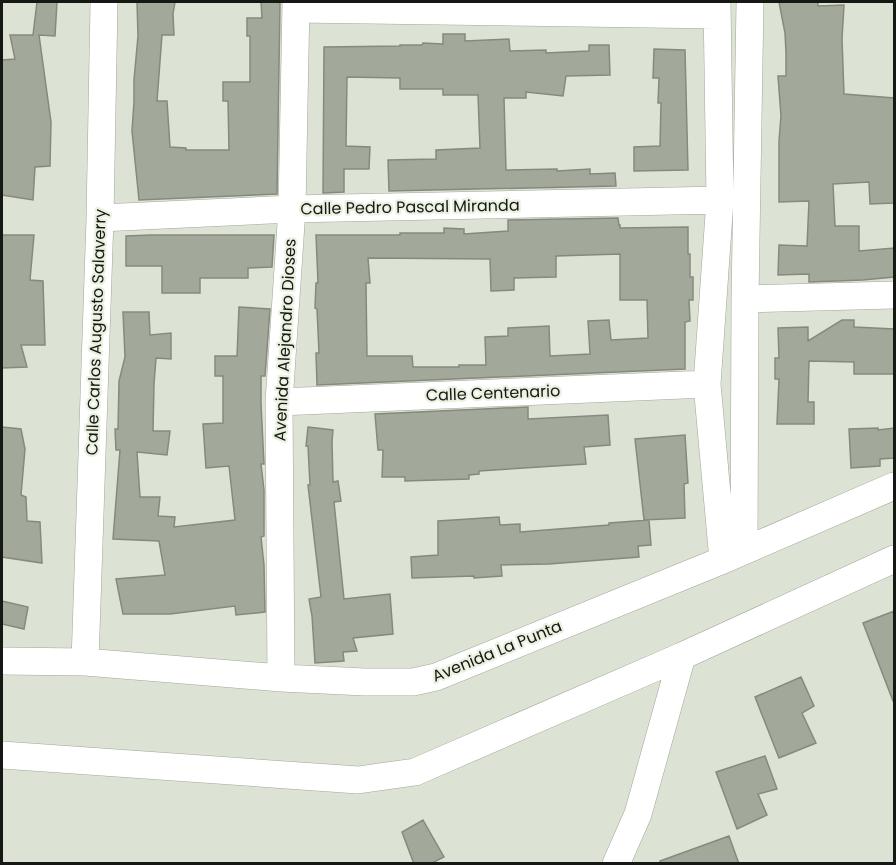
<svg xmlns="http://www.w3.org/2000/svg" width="896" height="865" viewBox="0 0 896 865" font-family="Poppins,sans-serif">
	<rect width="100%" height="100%" fill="#dde3d4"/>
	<!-- building -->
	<path fill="#a2a89a" stroke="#858a7d" stroke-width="1.5" fill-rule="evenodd" d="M37 2H57L55 36 39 35 51 122 50 166 35 167 33 200 2 195V60L15 59 10 35H33Z
		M137 2H175L173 14 174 35H162L157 101H167L170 147 186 148V150H229L228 101H223V82H250V36H247V18H262L261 2H280L277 194 139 200 132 131 134 102V80L138 36Z
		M779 2H818V6L844 5 842 39 844 94 894 98V203L870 204 869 182 833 184 835 226H859V251L894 248V277L863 280 809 282V274L778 275 779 245 807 246 809 201 779 202V141L781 116 778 76H786V53L785 33Z
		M443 34H465V41L509 39 510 51 546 50V53L589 51V45H609L610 75 566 76 563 96 526 92V98H504L506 170 557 169V171L590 169V174L615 173 616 186 389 191 388 160 436 159V150L480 148 478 95H443V89H400V78L347 77 346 146 370 147 369 169H344V192L323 193 324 47 400 46V45H422L423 43 443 44Z
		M654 49 685 50 688 170 634 171V147L660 146 661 103H658L659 78H653Z
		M618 218 619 225H620V228L688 227V254H690V277H693V300H689L690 321 685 322V369L317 385 316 353H319L317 309 315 308 316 283H318L316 235H400V233H444V228L464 229V234L508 231V220ZM620 254V300H647L648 338 611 340 609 320 588 321 590 354 550 356 549 326 508 328V336L485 337 486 365H459V367H413L412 356H367L366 283H370L368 258 490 259 491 291 514 290V278L556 277V256Z
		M2 235H34L30 280 43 281 45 345H21L27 367 2 368Z
		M151 235H274L272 267 248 268V278H200V293H162V266H126V236Z
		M239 307 270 309 265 376H261V404L264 464H261L264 490V536L261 537 264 565 265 612 236 615 235 606 170 614H123L116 579 165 575 159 541 113 539 120 450H116L115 429H118L119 381 125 357 123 312H149L150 335 171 333V359L156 358 154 384 153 431H170L167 455 137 452 140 497H160L158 516 175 517 174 527 235 520 229 466 206 468 203 424 223 423V376H215V356H237Z
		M842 320H854V327L894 329V374H854V362L809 361 808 402H814V424H777L779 379H775V358H779L778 328 808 327V341Z
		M528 407V419L608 415 610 445 584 447 586 464 479 471V474L469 475V479L405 481V477H382L383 450H378L375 414Z
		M2 427 21 429 25 449 21 495 26 497 27 521 40 522 42 563 2 557Z
		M308 427 333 430 332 441 333 482 338 481 341 501 334 502 344 599 390 594 393 634 353 638 357 651 343 652 344 661 315 663 312 616 309 599 321 597 308 485H310L308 446H306Z
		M878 428V430L894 428V458L880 459V466L851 468 849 429Z
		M685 435 688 483 684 484 685 518 644 520 635 439Z
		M499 517 500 525 520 524V532L609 525V523L649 520 651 545 638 546 639 557 549 564 501 565 502 576 474 578V576L412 578 411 557 438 555V521Z
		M2 601 28 607 24 629 2 624Z
		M894 611V701H893L863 623Z
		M801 677 814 706 802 713 816 743 779 758 755 697Z
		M765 756 777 789 758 794 767 815 737 829 716 772Z
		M423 820 444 857 430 864H414L402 832Z
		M729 836 739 864H661L660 861Z"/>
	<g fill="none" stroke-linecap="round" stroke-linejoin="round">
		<!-- minor casing -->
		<g stroke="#a0a698" stroke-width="28">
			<path id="minor" d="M717 2 720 200 707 384 723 560
				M296 9 717 15
				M100 218 292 209 720 200
				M745 299 894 295
				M279 402 707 384
				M744 551 745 299 750 2
				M2 661 85 662 281 678 365 682H413L436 677 723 560 894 486
				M85 662 100 218 104 2
				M281 678 279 402 292 209 296 2
				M2 755 358 780 415 772 682 656
				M616 864 638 814 682 656 894 559"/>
		</g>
		<!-- minor -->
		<use href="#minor" stroke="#fff" stroke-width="27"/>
	</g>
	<g text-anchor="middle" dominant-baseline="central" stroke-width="4.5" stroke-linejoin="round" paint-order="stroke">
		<!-- street labels -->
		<g font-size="16" fill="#161813" stroke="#eaf1e1">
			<text transform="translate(410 207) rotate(-1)">Calle Pedro Pascal Miranda</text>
			<text transform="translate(96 332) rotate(-88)">Calle Carlos Augusto Salaverry</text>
			<text transform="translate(285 340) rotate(-87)">Avenida Alejandro Dioses</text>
			<text transform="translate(493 393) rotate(-2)">Calle Centenario</text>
			<text transform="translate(497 651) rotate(-22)">Avenida La Punta</text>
		</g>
	</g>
	<!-- border -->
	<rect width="896" height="865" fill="none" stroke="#161813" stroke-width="6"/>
</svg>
